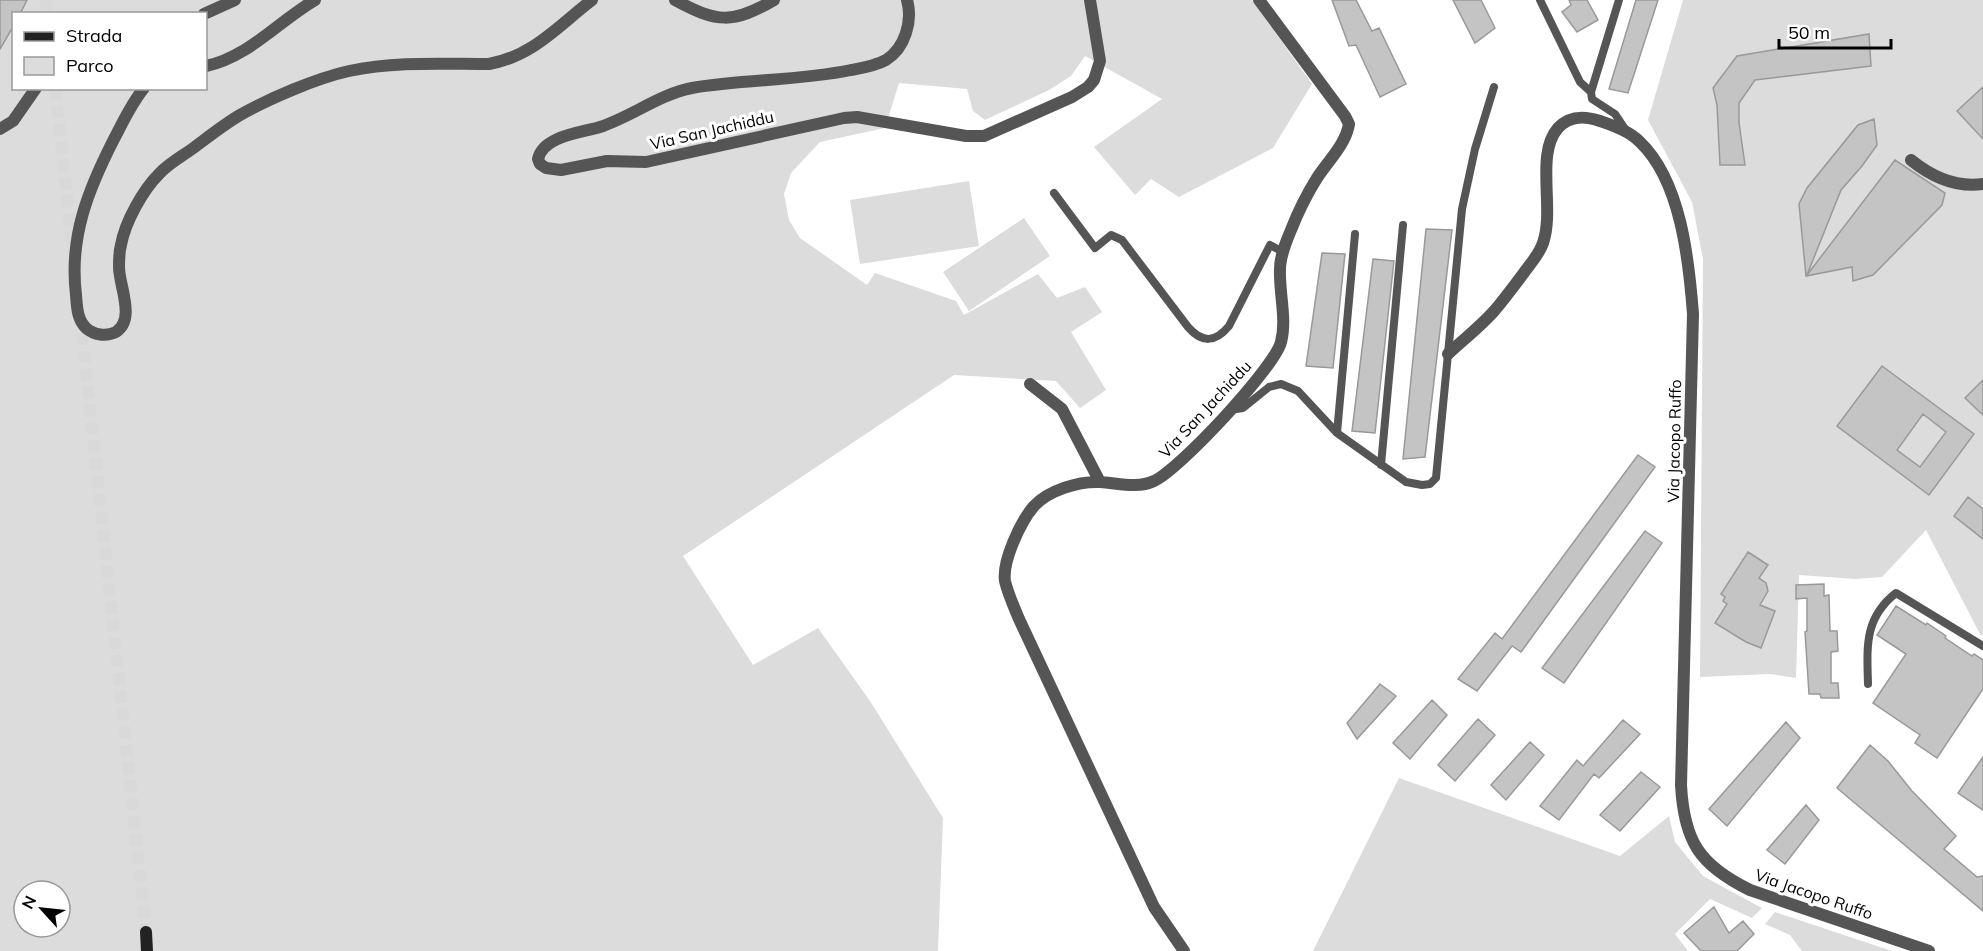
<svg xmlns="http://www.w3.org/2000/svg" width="1983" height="951" viewBox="0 0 1983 951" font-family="Mulish,sans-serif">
	<rect width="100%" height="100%" fill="#fff"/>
	<!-- green -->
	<path fill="#dcdcdc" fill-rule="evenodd" d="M0 0H1252L1312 84 1273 148 1179 197 1151 179 1135 195 1094 147 1162 99 1085 56 1071 76 1049 90 985 120 973 111 967 89 899 83 885 128 820 142 791 173 784 194 789 220 800 238 867 285 875 273 956 301 964 315 1038 274 1057 298 1085 287 1102 312 1071 332 1106 390 1080 408 1056 381 954 375 683 556 753 665 818 628 870 701 943 818 938 951H0ZM14 14H206V88H14ZM24 891H60V927H24Z
		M1683 0H1983V634L1981 636 1926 530 1882 577 1856 579 1799 575 1796 678 1770 674 1700 677 1703 259 1692 202 1648 120Z
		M969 181 979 246 860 264 850 200Z
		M1024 218 1050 256 969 311 943 272Z
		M1399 778 1620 856 1669 816 1675 842 1703 876 1762 908 1752 918 1710 899 1675 934 1688 951H1313Z
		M1775 912 1892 951H1802L1790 935 1765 924Z"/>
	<!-- building -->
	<path fill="#c4c4c4" stroke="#999" stroke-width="1.5" fill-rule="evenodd" d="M0 0H27L20 14H14V25L0 49Z
		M1332 0H1356L1372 31 1379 28 1406 84 1380 97 1356 45 1349 46Z
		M1453 0H1481L1495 28 1475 43Z
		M1569 0H1587L1598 20 1577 32 1562 12 1571 5Z
		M1636 0H1658L1628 93 1609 89Z
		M1869 34 1871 66 1755 80 1739 103V123L1745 165H1720L1717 105 1713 88 1737 56Z
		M1983 87V139L1957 111Z
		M1874 119 1877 145 1862 166 1841 190 1807 275 1895 160 1945 193 1942 205 1873 275 1853 281 1852 267 1806 276 1799 204 1807 188 1858 125Z
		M1426 229 1452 230 1425 457 1403 459Z
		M1322 253 1345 254 1333 368 1306 366Z
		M1373 259 1394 261 1375 433 1352 431Z
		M1882 366 1974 434 1929 495 1837 426ZM1923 414 1946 432 1920 467 1897 450Z
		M1983 380V415L1965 398Z
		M1638 455 1655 467 1521 652 1512 646 1477 691 1458 679 1495 633 1502 639Z
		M1968 497 1983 509V539L1954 516Z
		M1645 531 1662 543 1564 683 1542 668Z
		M1748 552 1768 565 1759 578 1766 583 1768 591 1760 605 1775 611 1761 648 1746 642 1715 623 1727 604 1723 601 1725 597 1721 594Z
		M1824 584V596L1829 595 1830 631H1837L1838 651 1831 652V683H1838L1839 698H1821L1820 694H1809L1805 632 1807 631V598L1796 599V585Z
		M1896 606 1926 625 1927 623 1946 636 1945 638 1972 656 1974 654 1983 660V689L1937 758 1915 743 1920 735 1873 703 1906 654 1877 635Z
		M1380 684 1396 696 1357 739 1347 723Z
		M1432 700 1447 715 1410 759 1393 743Z
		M1478 719 1495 735 1455 781 1438 765Z
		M1623 720 1640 734 1599 778 1594 774 1559 820 1540 806 1577 760 1583 766Z
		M1786 722 1800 738 1727 826 1709 809Z
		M1530 742 1544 755 1506 800 1491 785Z
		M1870 745 1888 761 1912 791 1956 836 1944 849 1977 877 1983 876V911L1837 788Z
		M1983 757V810L1958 793Z
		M1641 772 1660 787 1620 831 1600 815Z
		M1806 805 1819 820 1785 864 1767 850Z
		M1714 907 1729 933 1743 921 1754 934 1737 951H1701L1684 933Z"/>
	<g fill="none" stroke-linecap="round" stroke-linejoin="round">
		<!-- secondary-tunnel -->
		<path stroke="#d9d9d9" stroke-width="12" stroke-dasharray="12 6" stroke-linecap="butt" d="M46 0 47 14
			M55 88 73 253
			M80 315 146 932"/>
		<!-- lane -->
		<path stroke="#555" stroke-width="8" d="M1540 0 1580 82 1591 92
			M1619 0 1591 92 1592 99 1615 114 1625 129
			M1054 193 1095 248 1111 235 1122 240 1188 327C1202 343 1215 343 1229 326L1270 245 1283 252
			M1230 410 1243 408 1269 387 1281 384 1298 391 1337 433 1406 482 1422 485 1430 484 1436 478 1462 209 1475 149 1494 87
			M1337 433 1355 234
			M1381 465 1403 225
			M1868 684C1867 647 1864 618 1896 593L1983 646"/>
		<!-- street -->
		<path stroke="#555" stroke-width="12" d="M675 0C717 23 733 24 774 0
			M907 0C913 21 905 48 886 60 875 66 862 68 851 70 798 81 744 79 692 88 660 94 631 117 600 127 580 133 543 136 538 159L540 164 546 168 561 170 607 161 646 162 844 118 857 117 966 136H984L1072 97 1088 87 1094 80 1100 61 1090 0
			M204 14 235 0
			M206 66C247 58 279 21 315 0
			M144 88C131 104 123 122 114 139 88 190 69 237 76 295 77 307 77 319 86 328 94 335 106 337 116 332 136 319 119 286 119 267 119 260 119 252 121 245 125 222 143 190 159 174 168 164 181 157 192 149 207 138 223 125 240 115 268 99 317 78 349 71 395 61 442 64 489 64 533 56 558 26 592 0
			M0 129 13 121 36 88
			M1911 160C1932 177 1955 188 1983 184
			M1448 354C1464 339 1481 326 1495 310 1505 298 1514 286 1523 274 1530 264 1539 255 1543 243 1555 209 1535 154 1558 128 1570 115 1585 116 1600 121 1614 126 1629 131 1640 142 1681 181 1689 261 1693 314L1681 785C1684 841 1699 865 1750 890L1929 951
			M1030 384 1062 409 1100 482
			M1184 951 1154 907 1019 619C1014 607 1008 594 1005 581 1002 561 1021 521 1034 506 1049 490 1079 481 1100 482 1118 483 1137 489 1154 481 1179 470 1275 367 1281 342 1287 319 1279 293 1280 269 1280 256 1286 242 1291 230 1298 212 1307 194 1317 178 1328 161 1346 144 1349 124L1345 116 1259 0"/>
		<!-- secondary -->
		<path stroke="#222" stroke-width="12" d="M146 932 147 951"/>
	</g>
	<g text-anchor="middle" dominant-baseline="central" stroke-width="6" stroke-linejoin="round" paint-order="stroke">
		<!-- street labels -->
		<g font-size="16" fill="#000" stroke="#fff">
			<text transform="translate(712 130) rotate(-13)">Via San Jachiddu</text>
			<text transform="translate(1205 409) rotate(-47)">Via San Jachiddu</text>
			<text transform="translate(1674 441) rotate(-89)">Via Jacopo Ruffo</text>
			<text transform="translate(1814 894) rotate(19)">Via Jacopo Ruffo</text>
		</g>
	</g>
	<!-- legend -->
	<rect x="12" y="12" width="195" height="78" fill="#ffffff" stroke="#999999" stroke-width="1.5"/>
	<rect x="24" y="32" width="30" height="9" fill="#222222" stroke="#999999" stroke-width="1.5"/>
	<text x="66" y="42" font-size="18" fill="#000000">Strada</text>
	<rect x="24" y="57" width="30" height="18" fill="#dcdcdc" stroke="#999999" stroke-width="1.5"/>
	<text x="66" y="72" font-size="18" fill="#000000">Parco</text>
	<!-- north arrow -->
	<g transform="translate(42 909) rotate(297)"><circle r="28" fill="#ffffff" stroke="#999999" stroke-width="1.5"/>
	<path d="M0-4.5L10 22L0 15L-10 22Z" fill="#000000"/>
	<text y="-9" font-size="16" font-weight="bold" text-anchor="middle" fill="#000000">N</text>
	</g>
	<!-- scale -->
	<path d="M1779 39v9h112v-9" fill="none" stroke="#000000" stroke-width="3"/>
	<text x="1788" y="39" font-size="18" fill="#000000" stroke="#ffffff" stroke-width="4.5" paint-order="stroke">50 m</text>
</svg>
